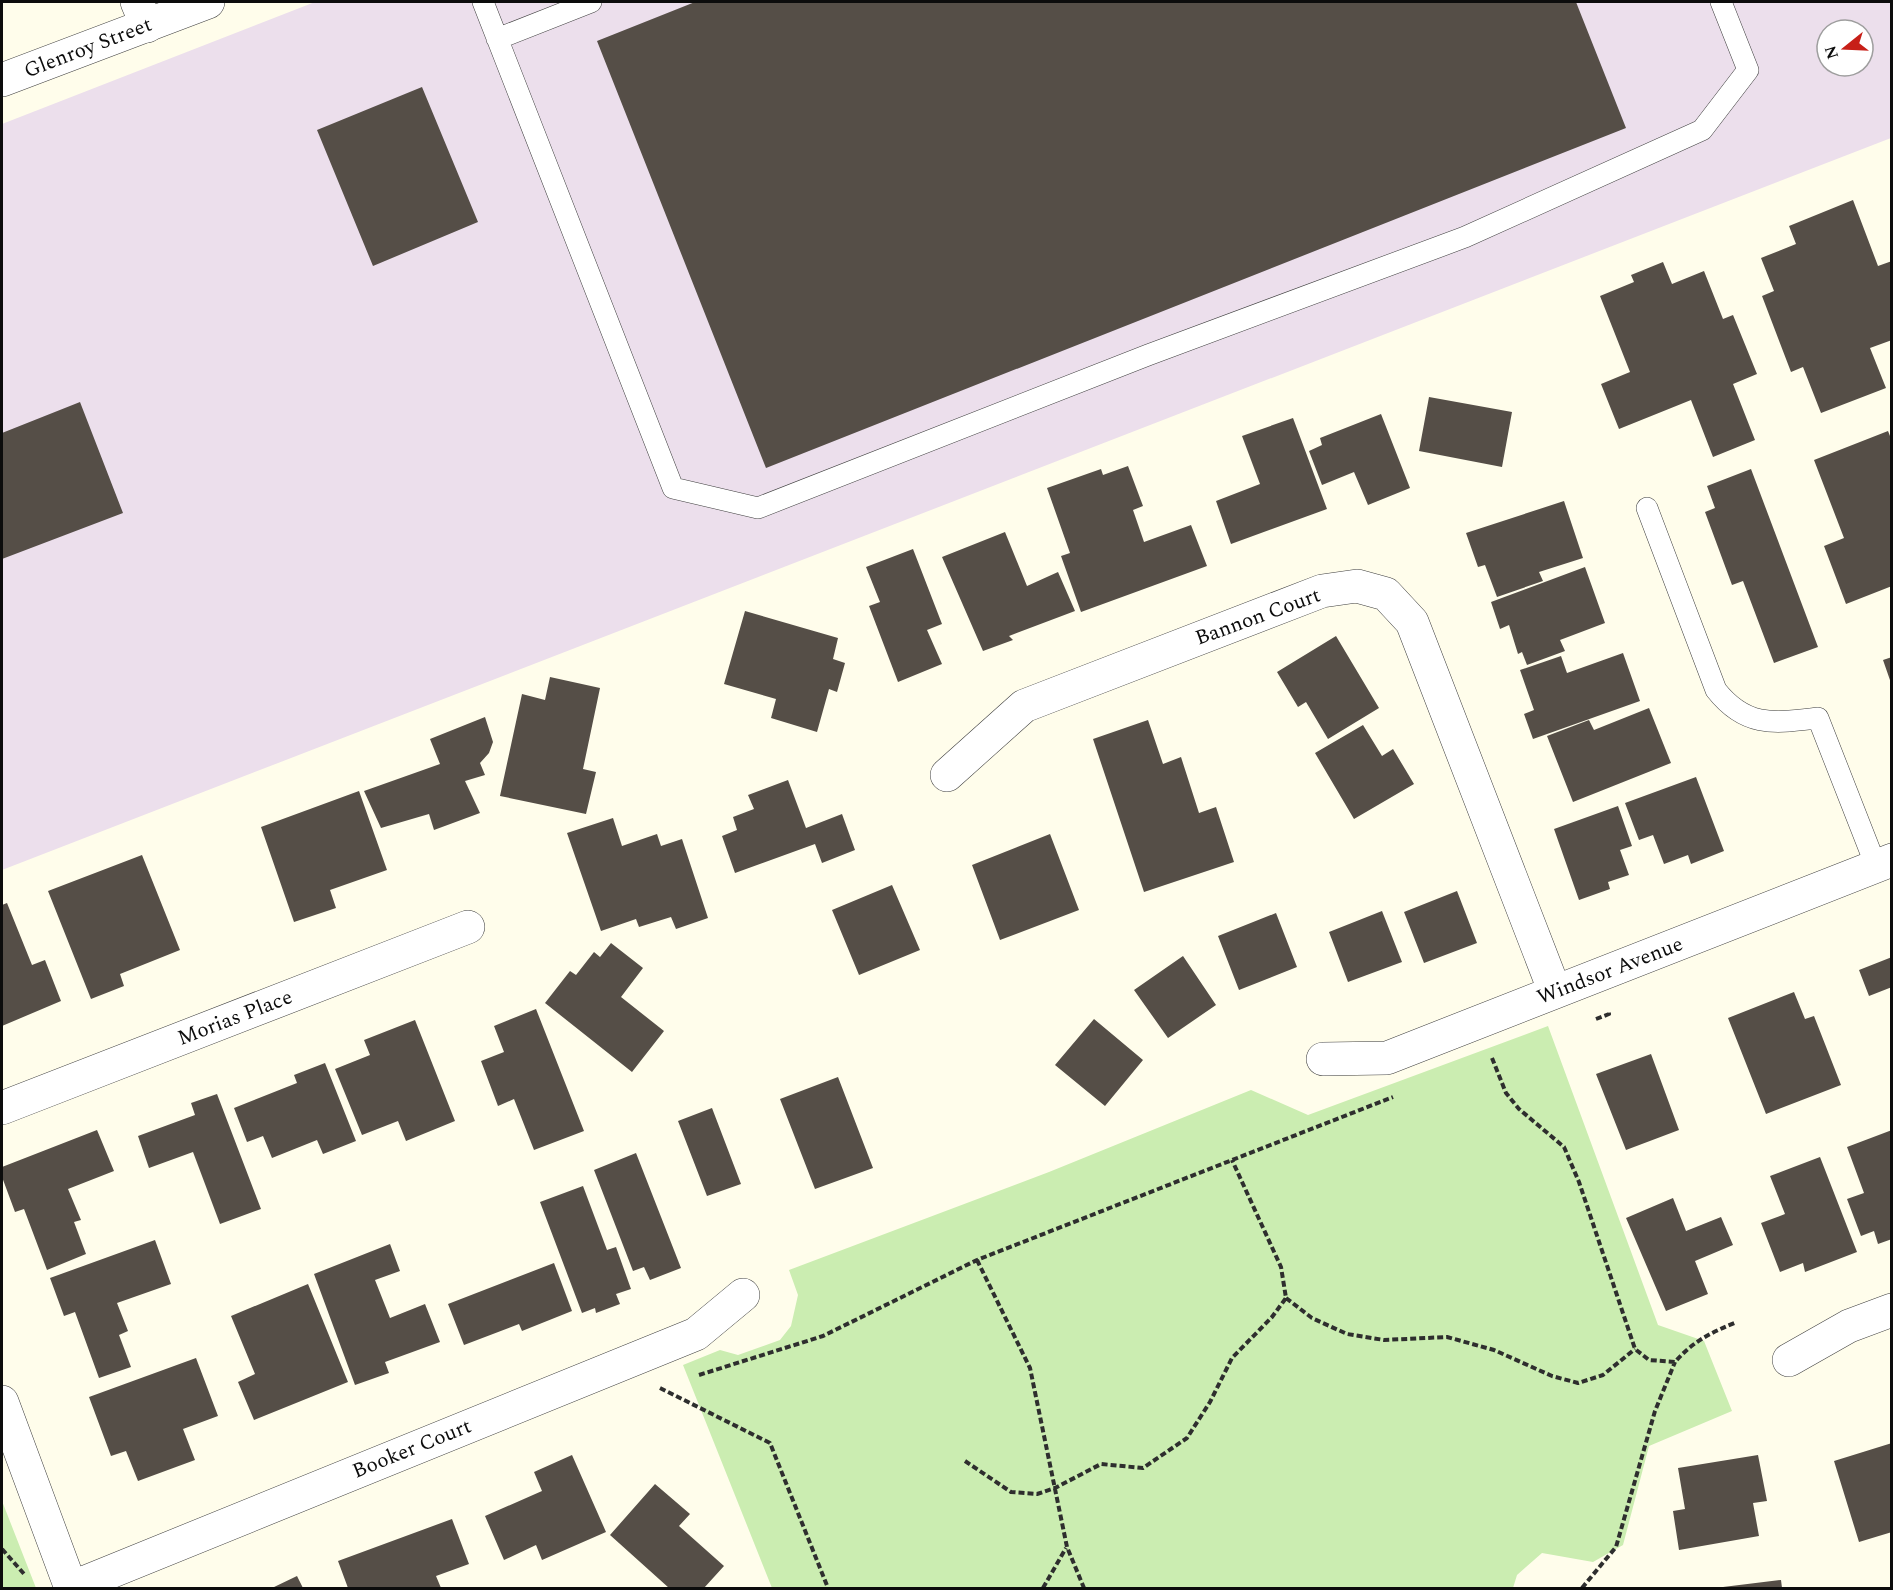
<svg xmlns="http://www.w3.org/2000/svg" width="1893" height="1590" viewBox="0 0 1893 1590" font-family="Spectral,serif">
	<rect width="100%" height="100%" fill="#fffdeb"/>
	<!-- industrial -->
	<path fill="#ecdfec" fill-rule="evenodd" d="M315 2H1891V138L2 870V124ZM1827 30H1863V66H1827Z"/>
	<!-- green -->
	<path fill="#cbedb1" d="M1548 1026 1658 1325 1704 1341 1732 1411 1649 1446 1623 1545 1593 1562 1542 1553 1517 1575 1513 1588H772L683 1365 720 1350 738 1355 780 1340 791 1326 798 1295 789 1270 1049 1172 1251 1090 1308 1115Z
		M2 1501 36 1588H2Z"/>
	<!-- building -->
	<path fill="#554e47" d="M695 2H1576L1626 128 766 468 597 41Z
		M422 87 478 222 373 266 317 130Z
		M1853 200 1878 266 1892 261V340L1870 348 1886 388 1821 413 1803 367 1791 372 1762 296 1774 291 1761 258 1796 244 1789 226Z
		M1663 262 1672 284 1704 271 1723 319 1733 315 1757 374 1733 384 1755 440 1713 457 1691 400 1619 429 1601 384 1630 372 1600 296 1634 282 1631 275Z
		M1429 397 1512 412 1502 467 1419 451Z
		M80 402 123 513 2 559V433Z
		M1381 414 1410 488 1368 505 1354 472 1322 485 1309 451 1322 445 1320 438Z
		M1293 418 1327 509 1231 544 1216 501 1260 484 1242 436Z
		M1888 431 1892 441V586L1846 604 1824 546 1844 538 1814 460Z
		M1128 466 1143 506 1133 510 1144 542 1191 525 1207 566 1081 612 1061 556 1070 553 1047 488 1101 469 1103 475Z
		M1751 469 1818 647 1774 663 1743 581 1732 585 1705 512 1715 508 1707 486Z
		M1564 501 1583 558 1539 572 1543 581 1497 597 1485 565 1478 567 1466 533Z
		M1005 532 1027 586 1058 572 1075 611 1009 636 1013 640 983 651 942 557Z
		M913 549 942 624 927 630 942 664 898 682 869 606 880 602 866 567Z
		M1585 567 1605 623 1560 640 1565 651 1527 665 1522 652 1518 654 1509 625 1500 629 1491 602Z
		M745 611 838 638 833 659 845 663 837 692 829 689 817 732 771 718 776 699 724 684Z
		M1336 636 1379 708 1328 739 1306 702 1298 707 1277 672Z
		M1623 653 1640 701 1533 739 1524 714 1534 710 1520 670 1561 656 1567 673Z
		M1892 657V683H1891L1883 660Z
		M550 677 600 688 583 769 596 772 586 814 500 796 522 694 545 700Z
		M1649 708 1671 763 1573 802 1547 736 1589 720 1594 730Z
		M485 717 493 742 489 753 480 763 485 775 465 781 480 813 434 830 429 814 381 828 364 791 440 764 430 739Z
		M1148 720 1163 764 1181 757 1199 813 1216 807 1234 862 1144 892 1093 739Z
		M1363 725 1382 756 1393 749 1414 784 1354 819 1315 753Z
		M1696 777 1724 851 1691 864 1688 855 1664 864 1653 835 1639 840 1625 803Z
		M788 780 806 828 842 814 855 850 822 863 815 844 735 873 722 836 737 830 733 817 754 809 748 795Z
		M359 791 387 870 330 890 336 908 294 922 261 827Z
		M1618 806 1632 846 1620 850 1629 875 1608 882 1610 889 1579 900 1554 829Z
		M613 818 622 846 657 834 661 846 682 839 708 918 676 929 671 917 639 927 636 919 601 931 567 833Z
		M1050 834 1079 910 1000 940 972 865Z
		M142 855 180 950 120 974 124 986 91 999 48 891Z
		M892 885 920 950 859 975 832 910Z
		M1457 891 1477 943 1424 963 1404 912Z
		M7 903 32 965 45 960 61 1001 2 1026V905Z
		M1382 911 1402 962 1348 982 1329 932Z
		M1276 913 1297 967 1239 990 1218 936Z
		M611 943 643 968 621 997 664 1031 632 1072 545 1003 570 971 576 975 594 952 600 957Z
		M1183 956 1216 1005 1168 1038 1134 990Z
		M1892 957V987L1869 996 1859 970Z
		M1794 992 1805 1019 1814 1016 1841 1085 1766 1114 1728 1018Z
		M536 1009 584 1131 534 1150 514 1099 498 1106 481 1061 504 1052 494 1026Z
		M1094 1019 1143 1060 1105 1106 1055 1065Z
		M415 1020 455 1121 406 1141 398 1121 362 1135 335 1069 370 1055 364 1040Z
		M1651 1054 1679 1130 1626 1150 1596 1074Z
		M325 1063 356 1141 323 1154 317 1140 272 1158 263 1136 247 1142 234 1108 297 1083 294 1075Z
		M838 1077 873 1168 815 1189 780 1099Z
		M217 1094 261 1209 220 1224 193 1152 149 1168 138 1136 195 1115 191 1103Z
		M712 1108 741 1184 707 1196 678 1121Z
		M97 1130 114 1171 68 1189 81 1220 74 1222 86 1254 47 1270 24 1209 15 1212 2 1177V1167Z
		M1892 1130V1239L1878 1244 1874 1231 1861 1236 1847 1199 1864 1193 1847 1147Z
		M636 1153 681 1268 650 1280 644 1267 633 1271 594 1170Z
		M1820 1157 1857 1252 1805 1272 1803 1263 1780 1272 1761 1223 1785 1214 1770 1176Z
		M583 1186 607 1250 616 1247 631 1289 616 1294 620 1304 596 1313 595 1308 582 1313 540 1202Z
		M1673 1198 1686 1231 1721 1217 1733 1245 1695 1261 1708 1294 1666 1311 1626 1218Z
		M155 1240 171 1284 117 1303 128 1331 119 1335 131 1367 99 1378 75 1312 64 1316 50 1278Z
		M390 1244 400 1271 375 1280 390 1318 425 1304 440 1342 385 1362 389 1373 355 1385 314 1274Z
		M554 1263 572 1311 522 1331 519 1324 464 1345 448 1304Z
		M308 1284 348 1382 254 1420 238 1382 255 1374 231 1316Z
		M196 1358 218 1416 183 1429 195 1460 138 1481 126 1451 111 1456 89 1397Z
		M1892 1443V1532L1859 1542 1834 1461Z
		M572 1455 606 1532 542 1560 536 1545 504 1560 485 1516 542 1491 534 1472Z
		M1758 1455 1767 1501 1753 1503 1759 1536 1679 1550 1673 1511 1685 1509 1678 1468Z
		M655 1484 690 1514 679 1526 724 1566 704 1588H669L610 1535Z
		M452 1519 469 1564 436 1576 441 1588H348L338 1561Z
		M297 1576 303 1588H272Z
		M1781 1580 1782 1588H1723V1587Z"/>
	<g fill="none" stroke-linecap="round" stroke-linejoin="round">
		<!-- service casing -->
		<g stroke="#3f3f3f" stroke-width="22">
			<path id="service" d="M483 2 673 488 758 508 1148 355 1465 237 1702 130 1748 70 1721 2
				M497 39 591 2
				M1647 508 1716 690C1746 728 1774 723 1818 718L1876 866"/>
		</g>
		<!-- minor casing -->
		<g stroke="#3f3f3f" stroke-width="34">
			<path id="minor" d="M137 2 147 26
				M947 775 1024 706 1322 591 1357 586 1386 594 1412 622 1555 992
				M1323 1059 1387 1058 1892 860
				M2 1108 468 927
				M1789 1360 1849 1326 1892 1310
				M2 1402 71 1588
				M71 1588 696 1334 743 1295"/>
		</g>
		<!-- tertiary casing -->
		<g stroke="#3f3f3f" stroke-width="34">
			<path id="tertiary" d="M2 80 208 2"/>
		</g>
		<!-- path -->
		<path stroke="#2e2e2e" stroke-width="4" stroke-dasharray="6 3" stroke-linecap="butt" d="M1596 1019 1609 1014 1608 1011
			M1492 1058 1506 1093 1519 1109 1564 1147 1579 1182 1635 1349 1649 1360 1675 1362C1693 1341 1712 1332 1737 1322
			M977 1260 1030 1368 1067 1547 1084 1588
			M1286 1298 1312 1318 1347 1334 1384 1340 1447 1337 1494 1350 1552 1376 1578 1383 1603 1375 1635 1349
			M699 1375 823 1336 977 1260 1393 1097
			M660 1388 770 1443 828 1588
			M965 1461 1011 1492 1037 1494 1055 1488 1101 1464 1143 1468 1187 1438 1210 1402 1232 1358 1272 1317 1286 1298 1281 1267 1232 1160
			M2 1549 25 1575
			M1043 1588 1066 1548
			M1582 1588 1616 1547 1655 1411 1675 1362"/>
		<!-- service -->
		<use href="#service" stroke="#fff" stroke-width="21"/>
		<!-- minor -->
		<use href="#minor" stroke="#fff" stroke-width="33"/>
		<!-- tertiary -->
		<use href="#tertiary" stroke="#fff" stroke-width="33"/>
	</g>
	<g text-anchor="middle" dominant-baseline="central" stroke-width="6" stroke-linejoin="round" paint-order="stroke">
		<!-- street labels -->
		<g font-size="21" fill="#0c0c0c" stroke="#fff">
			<text transform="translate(88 48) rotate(-21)">Glenroy Street</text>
			<text transform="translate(1258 617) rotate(-20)">Bannon Court</text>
			<text transform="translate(1610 971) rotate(-21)">Windsor Avenue</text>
			<text transform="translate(235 1018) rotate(-21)">Morias Place</text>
			<text transform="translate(412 1449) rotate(-22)">Booker Court</text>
		</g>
	</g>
	<!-- border -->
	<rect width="1893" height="1590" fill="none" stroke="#0c0c0c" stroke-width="6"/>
	<!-- north arrow -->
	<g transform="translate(1845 48) rotate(252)"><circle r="28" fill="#ffffff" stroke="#9e9e9e" stroke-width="1.5"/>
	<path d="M0-4.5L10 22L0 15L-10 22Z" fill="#c71f18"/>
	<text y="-9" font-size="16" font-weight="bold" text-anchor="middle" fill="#0c0c0c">N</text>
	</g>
</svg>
